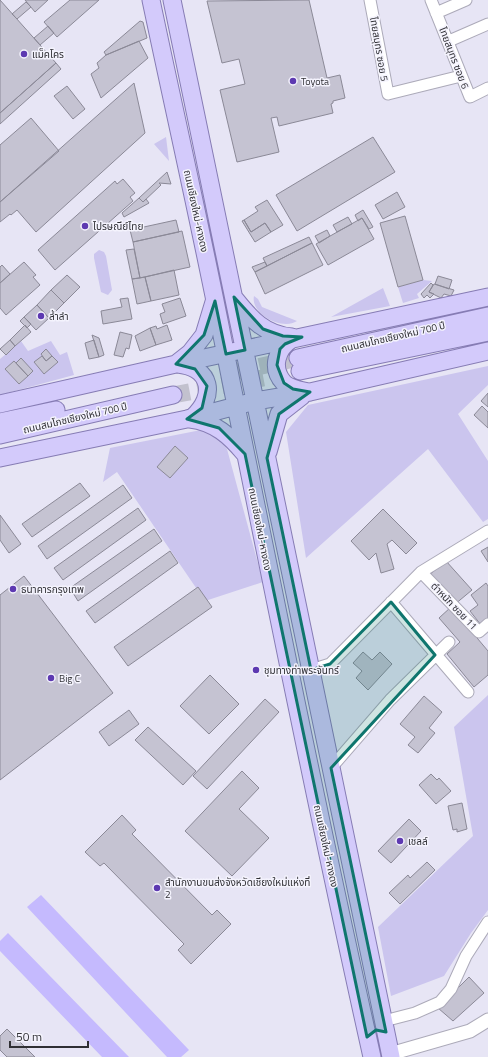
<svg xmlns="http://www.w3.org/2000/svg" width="488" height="1057" viewBox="0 0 488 1057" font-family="'Titillium Web','Noto Sans Thai',sans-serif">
	<rect width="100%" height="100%" fill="#e7e5f5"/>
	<!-- green -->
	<path fill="#cbc5ee" d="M166 137 169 161 154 144Z
		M99 250 104 252 106 256 112 290 108 295 101 292 94 258V254Z
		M423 280 432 281 417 294 419 298 403 303 398 287Z
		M383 288 390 306 331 317Z
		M254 296 258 299 262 307 297 321C282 331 250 314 254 296Z
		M21 341 28 351 51 341 60 355 67 352 74 375 0 395V359Z
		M488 366V385L458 414 488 461V519L483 522 428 449 306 558 286 432 308 405Z
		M201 430 219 439 227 449 263 582 205 601 117 472 103 482 110 448Z
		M488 695V910L471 933 444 976 391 996 378 927 473 836 454 727Z"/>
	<!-- water -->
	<path fill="#c5bafe" d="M41 895 189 1050 181 1057H167L27 907Z
		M8 933 129 1057H102L0 951V941Z"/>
	<!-- building -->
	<path fill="#c5c3d2" stroke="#8b8997" d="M0 0 56 63 0 113Z
		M25 0H48L35 12Z
		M70 0H99L57 37 44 22Z
		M309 0 327 78 340 75 345 98 333 101V103L331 104 333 113 279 126 277 117 271 118 279 152 237 162 220 90 245 84 239 59 222 63 207 1Z
		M26 2 31 7 17 19 12 14Z
		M140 21 143 22 147 38 106 55 104 52Z
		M48 26 54 33 40 45 34 38Z
		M139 41 148 58 101 98 91 74 99 68 97 63 106 55Z
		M56 63 61 69 0 124V113Z
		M134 83 145 133 36 232 17 210 11 215 10 214 0 222V202Z
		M67 86 85 109 73 119 54 96Z
		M31 118 59 151 0 202V145Z
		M373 137 395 172 297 231 276 195Z
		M167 172 171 184 159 183 161 185 143 202 139 198Z
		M123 179 135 193 130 197 133 201 55 270 38 250 115 181 117 184Z
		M397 192 405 207 383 219 375 205Z
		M139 198 143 202 146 199 149 203 124 217 122 213Z
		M267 200 283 225 271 232 265 223 251 232 244 220 258 211 255 207Z
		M363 210 373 227 369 229 362 218 358 221 355 215Z
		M405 216 423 280 398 287 380 223Z
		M348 217 352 224 337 232 333 225Z
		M362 218 374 239 328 265 316 244Z
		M176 220 179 232 133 242 130 230Z
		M244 220 251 232 265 223 271 232 255 242 242 221Z
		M327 230 330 236 319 243 315 236Z
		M182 231 190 267 140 278 133 242Z
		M309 237 312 243 267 266 263 258Z
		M312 243 323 265 265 294 255 272Z
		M134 249 140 278 132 279 126 250Z
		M24 262 36 275 33 277 40 285 6 315 0 308V283Z
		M265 262 267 266 255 272 252 267Z
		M2 265 10 274 0 283V267Z
		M174 270 179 295 151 301 145 277Z
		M67 275 80 287 64 303 51 290Z
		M438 276 452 280 449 289 435 284Z
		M145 277 151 301 137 304 132 279Z
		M431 283 433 285 429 292 434 294 430 298 427 295 424 298 421 294Z
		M434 284 454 290 451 296 444 294 441 298 429 292Z
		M51 290 64 303 49 318 37 305Z
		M128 298 132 319 103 324 101 311 122 307 120 299Z
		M180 298 186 316 163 324 160 314 165 312 162 304Z
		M37 305 49 318 36 330 24 317Z
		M24 317 31 324 27 328 20 321Z
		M25 325 31 332 15 346 10 340Z
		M167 325 172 340 156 345 150 328 156 326 157 329Z
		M150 328 156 345 140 351 135 336Z
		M120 332 132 335 129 349 126 348 123 357 114 355Z
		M92 335 99 338 104 355 99 357Z
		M10 340 15 346 6 355 0 349Z
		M94 340 99 357 89 359 85 343Z
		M46 349 52 356 46 361 41 354Z
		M42 356 46 361 52 356 58 362 44 374 34 362Z
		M21 358 33 371 28 376 16 363Z
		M14 361 28 376 19 384 5 369Z
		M488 393V407L481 401Z
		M482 406 488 412V428L474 415Z
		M175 446 188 458 170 478 157 467Z
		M80 483 90 496 32 537 22 524Z
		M123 485 132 498 47 559 38 546Z
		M138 508 146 520 63 580 54 568Z
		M383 509 417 543 406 554 392 540 387 544 394 569 381 573 376 553 369 560 351 541Z
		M0 515 21 544 9 553 0 540Z
		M154 529 162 541 78 601 70 588Z
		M488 547V562L481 551Z
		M170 551 178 563 95 623 86 611Z
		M446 561 472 590 454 605 428 576Z
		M24 576 113 693 0 780V595Z
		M486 583 488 586V620L481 625 470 611 478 605 471 595Z
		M198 587 212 607 128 666 114 647Z
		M451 607 488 651V675L474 687 447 654 460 642 439 618Z
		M363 652 372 660 380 652 392 664 368 690 356 678 362 671 353 663Z
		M210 675 239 704 209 734 180 706Z
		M424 696 442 712 429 728 435 733 418 753 408 745 415 737 400 724Z
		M265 699 279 712 207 789 193 776Z
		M129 710 139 724 109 746 99 732Z
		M148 727 196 771 183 785 135 740Z
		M242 771 259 788 239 809 269 838 232 876 185 831Z
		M431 774 437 780 439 778 451 791 436 804 419 785Z
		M462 803 467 829 457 832V829L453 830 448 806Z
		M122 815 136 830 132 834 212 915 217 910 231 924 191 964 178 950 184 944 104 863 100 866 85 852Z
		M409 819 421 831 391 863 378 851Z
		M427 862 435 870 400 904 389 893 408 875 410 878Z
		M469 977 484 993 453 1021 438 1008Z
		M7 1029 35 1057H7L0 1050V1036Z"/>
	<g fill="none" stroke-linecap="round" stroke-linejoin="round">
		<!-- primary-tunnel -->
		<path stroke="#c2c1ce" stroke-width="17" stroke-dasharray="17 8" stroke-linecap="butt" d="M235 372 298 358
			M173 395 300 371"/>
		<!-- minor casing -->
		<g stroke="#acaab9" stroke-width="13">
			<path id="minor" d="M370 0 388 94 461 76
				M431 0 470 97 488 88
				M436 13 466 0
				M449 41 488 24
				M421 572 479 632 488 624
				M391 602 468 692
				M311 670 330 664 421 572 488 531
				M331 768 390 700 449 642
				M384 1021 415 1013 440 1002 451 989 466 956 488 922"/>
		</g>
		<!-- tertiary casing -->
		<g stroke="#acaab9" stroke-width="15">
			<path id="tertiary" d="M390 1054 470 1031 488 1020"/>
		</g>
		<!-- primary casing -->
		<g stroke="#867cb4" stroke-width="19">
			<path id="primary" d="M151 0C176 119 203 237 226 356 273 590 320 824 372 1057
				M172 0 391 1057
				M235 299C251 319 265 335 292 337
				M292 339C277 348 270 368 284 383 290 389 299 390 308 392
				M298 358 488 316
				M176 364 190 353 204 335 214 302
				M178 364C212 368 216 396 193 417
				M300 371 488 332
				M0 404 176 364 488 297
				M190 419C215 422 230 436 245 454
				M0 422 56 410
				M0 435 173 395
				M268 452 279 414 302 396
				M0 458 187 419 255 401 310 392 488 351"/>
		</g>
		<!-- minor -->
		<use href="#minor" stroke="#fff" stroke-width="11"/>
		<!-- tertiary -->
		<use href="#tertiary" stroke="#fff" stroke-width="13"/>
		<!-- primary -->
		<use href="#primary" stroke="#d3cafb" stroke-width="17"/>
	</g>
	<!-- marked area -->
	<path fill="#0f766e" fill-opacity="0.2" stroke="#0f766e" stroke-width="3" stroke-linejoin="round" d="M234 297 263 329 283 336 302 337 285 344 280 349 277 365 284 383 293 389 310 392 279 414 267 458 311 670 330 664 391 602 435 655 331 768 386 1032 376 1030 367 1037 245 454 219 428 187 419 202 408 207 386 195 369 176 364 204 335 215 301 226 354 245 350Z"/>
	<!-- markers -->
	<g fill="#5d39b1" stroke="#f4f3fd" stroke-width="1.5">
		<circle cx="24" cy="54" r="4"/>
		<circle cx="293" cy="81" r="4"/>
		<circle cx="85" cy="226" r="4"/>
		<circle cx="41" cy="316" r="4"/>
		<circle cx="13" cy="589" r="4"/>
		<circle cx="256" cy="670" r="4"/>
		<circle cx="51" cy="678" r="4"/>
		<circle cx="400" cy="841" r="4"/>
		<circle cx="157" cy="888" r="4"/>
	</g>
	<g text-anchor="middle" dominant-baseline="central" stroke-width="3" stroke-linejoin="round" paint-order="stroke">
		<!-- street labels -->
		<g font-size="10" fill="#2f2f34" stroke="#f4f3fd">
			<text transform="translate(379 49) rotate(80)">ไทยสมุทร ซอย 5</text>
			<text transform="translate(454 58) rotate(69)">ไทยสมุทร ซอย 6</text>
			<text transform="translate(196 211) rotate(78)">ถนนเชียงใหม่-หางดง</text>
			<text transform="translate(393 337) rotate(-13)">ถนนสมโภชเชียงใหม่ 700 ปี</text>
			<text transform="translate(75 418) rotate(-13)">ถนนสมโภชเชียงใหม่ 700 ปี</text>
			<text transform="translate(260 529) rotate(79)">ถนนเชียงใหม่-หางดง</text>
			<text transform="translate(454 606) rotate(46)">ตำหนัก ซอย 11</text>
			<text transform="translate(326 846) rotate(78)">ถนนเชียงใหม่-หางดง</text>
		</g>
		<!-- poi labels -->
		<g font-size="10" fill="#2f2f34" stroke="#f4f3fd" text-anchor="start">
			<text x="32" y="54">แม็คโคร</text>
			<text x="301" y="81">Toyota</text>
			<text x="93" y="226">ไปรษณีย์ไทย</text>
			<text x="49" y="316">ล้ำลำ</text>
			<text x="21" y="589">ธนาคารกรุงเทพ</text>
			<text x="264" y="670">ชุมทางท่าพระจันทร์</text>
			<text x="59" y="678">Big C</text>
			<text x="408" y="841">เชลล์</text>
			<text x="165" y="882">สำนักงานขนส่งจังหวัดเชียงใหม่แห่งที่<tspan x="165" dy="12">2</tspan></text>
		</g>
	</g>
	<!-- scale -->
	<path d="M10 1041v6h78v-6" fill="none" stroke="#2f2f34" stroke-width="2"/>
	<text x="16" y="1041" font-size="12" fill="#2f2f34" stroke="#f4f3fd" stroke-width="3" paint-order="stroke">50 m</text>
</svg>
